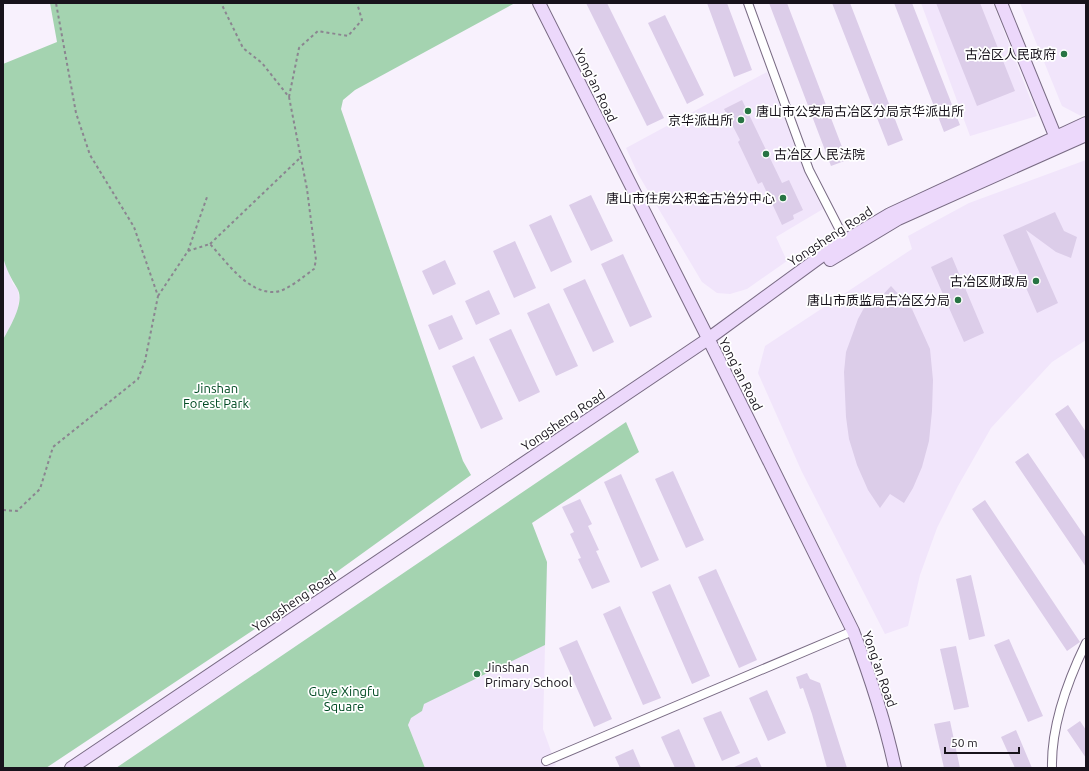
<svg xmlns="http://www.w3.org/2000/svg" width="1089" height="771" viewBox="0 0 1089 771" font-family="Ubuntu,'Noto Sans SC',sans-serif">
	<rect width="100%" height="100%" fill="#f8f1fd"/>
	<!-- built -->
	<path fill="#f1e5fb" d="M921 3H993L1037 116 970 136Z
		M1020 3H1086V114L1081 116 1062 106Z
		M767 72 805 173 823 209 776 237 787 261 747 289 730 294 717 293 702 282 638 174 626 148Z
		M1086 160V340L1052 362 991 428 958 486 937 528 920 575 908 626 885 634 802 472 758 373 765 346 912 249 908 236 969 203Z
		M3 257 13 284 18 289 19 300 17 314 3 340Z
		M547 562 543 729 556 765 549 768H425L408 725 410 718 422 711 423 704Z"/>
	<!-- green -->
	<path fill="#a4d3b0" d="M50 3H515L355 90 343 100 341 109 463 461 471 475 288 607 46 768H3V340C9 328 26 302 17 288 11 278 6 269 3 257V64L57 42Z
		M626 422 639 452 532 523 547 562 545 645 424 704 422 711 411 718 408 725 425 768H116Z"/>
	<!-- building -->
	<path fill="#dccde9" d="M586 3H607L664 118 647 126Z
		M707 3H727L752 70 734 77Z
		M769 3H787L847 160 831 166Z
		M832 3H850L903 140 888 146Z
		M894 3H912L960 125 944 132Z
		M936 3H980L1015 91 977 106Z
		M665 15 704 95 687 104 648 23Z
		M742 100 782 183 789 180 803 210 793 215 794 219 782 225 762 182 758 184 738 142 740 140 724 109Z
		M591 195 613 241 591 251 569 205Z
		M1055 212 1064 231 1077 237 1071 258 1056 252 1026 230 1058 303 1037 313 1003 235Z
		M551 215 572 262 551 272 529 225Z
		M515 241 536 288 514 298 493 251Z
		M623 254 652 317 630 327 601 264Z
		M952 257 984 333 964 342 931 267Z
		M445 260 456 284 433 295 422 271Z
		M585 279 614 342 593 352 563 289Z
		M891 286 912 309 930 349 933 380 932 411 929 441 922 467 913 488 904 503 890 494 880 508 868 490 857 465 849 439 846 417 844 372 846 352 858 319 871 295 878 300Z
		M489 290 500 314 476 325 465 301Z
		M549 303 578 366 556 376 527 313Z
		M452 315 463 339 439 350 428 325Z
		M511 329 540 392 519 402 489 339Z
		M474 356 503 419 481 429 452 366Z
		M1068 405 1086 432V461L1055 414Z
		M1028 453 1086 538V567L1015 462Z
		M673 471 704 540 686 548 655 479Z
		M621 474 659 560 641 568 604 482Z
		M580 499 592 524 588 526 599 550 596 551 610 582 592 589 578 559 581 558 570 534 574 532 562 507Z
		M985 500 1080 642 1067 651 972 509Z
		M716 569 757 660 739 668 698 577Z
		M971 575 985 636 969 640 956 579Z
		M670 584 710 676 692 684 652 592Z
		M620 606 661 698 643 705 603 614Z
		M1009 639 1043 716 1028 722 994 645Z
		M577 640 612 719 594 727 559 648Z
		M956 646 969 707 954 710 940 649Z
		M807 673 810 679 820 683 847 768H827L812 714 803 688 800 689 796 677Z
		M767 690 786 733 768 741 749 698Z
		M721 711 740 753 722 761 703 718Z
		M950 721 960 768H944L934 724Z
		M1080 721 1086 730V758L1067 730Z
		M679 729 696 768H675L661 737Z
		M1016 730 1032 768H1015L1001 737Z
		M633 749 641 768H620L615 757Z
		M757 757 762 768H732Z"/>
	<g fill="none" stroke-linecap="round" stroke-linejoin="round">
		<!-- street casing -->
		<g stroke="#796b84" stroke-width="10">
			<path id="street" d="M748 3 809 170 845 240
				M546 761 853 631
				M1052 768C1051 725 1067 682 1086 643"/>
		</g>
		<!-- secondary casing -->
		<g stroke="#796b84" stroke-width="14">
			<path id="secondary" d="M539 3 712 346 853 631C870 676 885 721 895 768
				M1001 3 1056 138
				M830 260 898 219 1086 135
				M71 768 708 339 831 249 890 214 1086 123"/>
		</g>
		<!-- path -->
		<path stroke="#8b8590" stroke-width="2" stroke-dasharray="3 3" stroke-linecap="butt" d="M289 97 299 48 318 31 348 36 362 20 357 3
			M210 244 301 157
			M188 251 207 197
			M158 296 188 251 210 244C226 261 247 293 274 292 286 292 304 276 314 269L316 260 307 189 289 97 262 63 243 48 221 3
			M3 510 17 511 40 489 53 447 138 379 145 361 158 296 134 227 90 155 76 113 56 3"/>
		<!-- street -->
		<use href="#street" stroke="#fff" stroke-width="8"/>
		<!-- secondary -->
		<use href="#secondary" stroke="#ecd8fb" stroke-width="12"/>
	</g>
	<!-- markers -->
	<g fill="#277443" stroke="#fff" stroke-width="1.5">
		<circle cx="1064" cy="54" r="4"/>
		<circle cx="748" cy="111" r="4"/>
		<circle cx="741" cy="120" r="4"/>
		<circle cx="766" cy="154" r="4"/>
		<circle cx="783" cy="198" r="4"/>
		<circle cx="1036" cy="281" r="4"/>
		<circle cx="958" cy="300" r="4"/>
		<circle cx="477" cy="674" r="4"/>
	</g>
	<g text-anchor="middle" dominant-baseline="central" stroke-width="3.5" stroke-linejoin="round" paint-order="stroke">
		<!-- poi labels -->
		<g font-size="13" fill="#18131c" stroke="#fff" text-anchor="end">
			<text x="1056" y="54">古冶区人民政府</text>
			<text x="756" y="111" text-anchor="start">唐山市公安局古冶区分局京华派出所</text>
			<text x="733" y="120">京华派出所</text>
			<text x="774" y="154" text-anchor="start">古冶区人民法院</text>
			<text x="775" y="198">唐山市住房公积金古冶分中心</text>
			<text x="1028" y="281">古冶区财政局</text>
			<text x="950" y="300">唐山市质监局古冶区分局</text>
			<text x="485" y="667" text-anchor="start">Jinshan<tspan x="485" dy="15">Primary School</tspan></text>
		</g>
		<!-- street labels -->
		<g font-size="13" fill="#18131c" stroke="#fff">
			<text transform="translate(596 85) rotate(64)">Yong'an Road</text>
			<text transform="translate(830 236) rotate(-33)">Yongsheng Road</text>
			<text transform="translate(741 374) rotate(63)">Yong'an Road</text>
			<text transform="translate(563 420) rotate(-34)">Yongsheng Road</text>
			<text transform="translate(294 601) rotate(-34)">Yongsheng Road</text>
			<text transform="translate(880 669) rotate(71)">Yong'an Road</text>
		</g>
		<!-- park labels -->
		<g font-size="13" fill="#004b23" stroke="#fff">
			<text x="216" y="388">Jinshan<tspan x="216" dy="15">Forest Park</tspan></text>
			<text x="344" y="691">Guye Xingfu<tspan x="344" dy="15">Square</tspan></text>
		</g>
	</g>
	<!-- border -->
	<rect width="1089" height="771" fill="none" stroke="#18131c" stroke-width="8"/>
	<!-- scale -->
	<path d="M945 747v6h74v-6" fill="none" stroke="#18131c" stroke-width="2"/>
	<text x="951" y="747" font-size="12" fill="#18131c" stroke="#ffffff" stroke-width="3" paint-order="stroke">50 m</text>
</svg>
